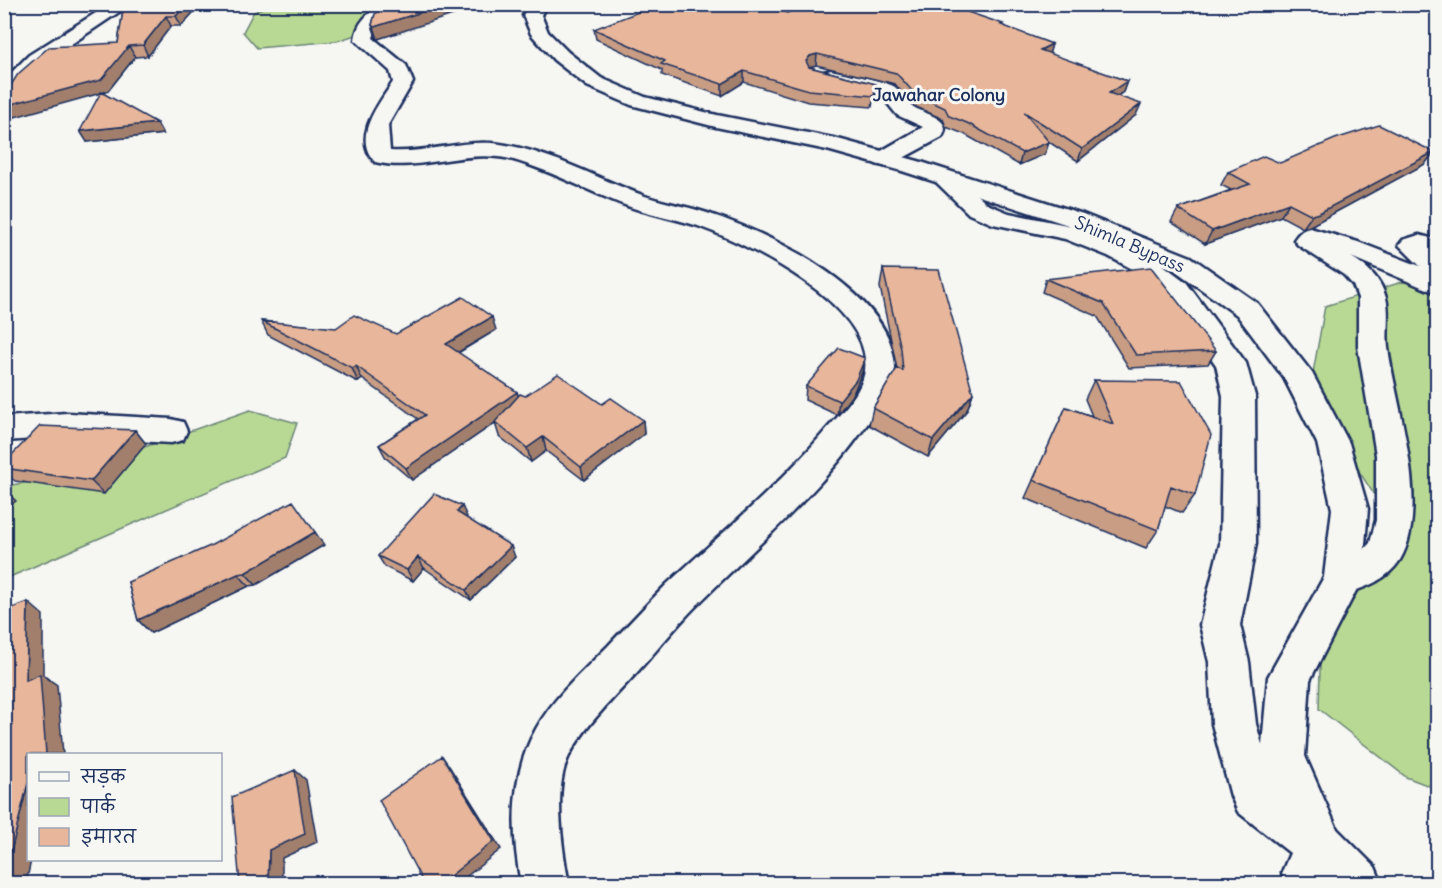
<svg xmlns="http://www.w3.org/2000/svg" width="1442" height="888" viewBox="0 0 1442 888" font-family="Delius,'Playpen Sans Deva',sans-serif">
	<rect width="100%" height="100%" fill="#f6f6f2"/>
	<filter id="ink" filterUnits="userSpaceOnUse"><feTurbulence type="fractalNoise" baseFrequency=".0167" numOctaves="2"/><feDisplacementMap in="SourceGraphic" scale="12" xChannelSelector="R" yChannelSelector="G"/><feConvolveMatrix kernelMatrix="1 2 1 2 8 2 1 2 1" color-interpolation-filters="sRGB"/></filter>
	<g filter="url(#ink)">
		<!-- green -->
		<path fill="#b8d993" stroke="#6a8478" stroke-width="1.5" d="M267 5H392L383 26 337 41 257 48 243 32 253 13Z
			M1402 282 1437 283V789L1406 777 1319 709 1321 630 1398 531 1309 395 1325 306Z
			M250 410 297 423 285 458 5 579 4 486 53 479Z"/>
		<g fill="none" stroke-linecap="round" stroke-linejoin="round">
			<!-- minor casing -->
			<g stroke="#1b2f5e" stroke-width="5">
				<path id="minor" d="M110 4H131L43 63 23 83 11 105 4 107V80L29 55Z
					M383 4H404L377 25 373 38 406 65 413 82 388 125 390 151C429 154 467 137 506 145 555 154 598 179 645 196 668 204 692 207 716 216 775 236 893 294 895 367 895 387 877 411 865 427 818 494 754 548 696 606 676 626 658 649 639 670 615 697 586 724 569 756 553 788 562 849 569 884H521C511 832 510 775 536 729 554 697 583 671 608 646 628 625 647 604 667 584 721 534 778 487 825 431 840 414 862 393 865 370 873 304 748 244 698 226 677 219 654 215 633 208 593 194 555 172 514 160 467 147 421 173 375 162 351 137 379 104 393 82L390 71 355 40C357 22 368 13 383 4Z
					M831 70C851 75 872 78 891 85 900 88 904 100 911 105 920 114 955 117 942 137L892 164 884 166 876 164 873 159 876 154 923 127 897 115 880 94 824 80 821 76 824 72Z
					M944 171 952 173 987 204 1009 213 1081 228 1126 244 1158 261 1186 282 1246 363 1255 396 1256 544 1240 625 1249 662 1256 724 1273 782 1337 829 1344 846 1331 875 1332 884H1284L1282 872 1290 853 1238 812 1231 796 1212 724 1209 662 1200 625 1220 544 1223 396 1216 365 1166 294 1140 273 1108 256 1065 239 993 224 969 214 932 178 936 173Z
					M1310 228 1358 242 1420 266 1399 245 1403 240 1419 235 1438 240V294L1351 257C1367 266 1381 279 1386 298 1390 313 1386 332 1388 348 1396 405 1431 508 1400 560 1386 581 1366 587 1343 595L1330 591 1324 579 1330 567 1356 558 1370 543 1376 520V455L1358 347V298L1353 285 1344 275 1298 245 1294 240C1299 233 1301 230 1310 228Z
					M67 413 171 419 183 422 187 431 183 440 171 443 67 437 4 441V417Z"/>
			</g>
			<!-- highway casing -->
			<g stroke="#1b2f5e" stroke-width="5">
				<path id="highway" d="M530 4H547L541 15 548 32 568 52 601 78 645 97 717 115 838 139 918 161 1083 214 1191 257 1257 303 1312 373 1349 443 1368 509 1362 579 1310 680 1305 756 1337 829 1375 867 1382 884H1323L1303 863 1261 756 1268 677 1324 577 1332 509 1317 443 1284 378 1237 315 1173 269 1065 224 902 171 827 150 716 127 631 105 587 86 554 60 531 34 523 15Z"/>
			</g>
			<!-- minor -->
			<use href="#minor" fill="#f6f6f2" fill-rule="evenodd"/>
			<!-- highway -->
			<use href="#highway" fill="#f6f6f2" fill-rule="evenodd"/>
		</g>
		<!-- wall -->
		<path fill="#c89d84" stroke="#1b2f5e" stroke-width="1.5" d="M124 4H201L181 26H171L148 56 135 57 108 91 102 93 163 134 87 142 101 93 118 43Z
			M787 13 1003 26 1052 44 1049 54 1127 81 1123 92 1118 96 1136 115 1078 161 1049 142 1045 154 1019 165 964 134 946 127 943 119 912 105 895 84 816 65 809 67 876 84 872 107 808 102 744 82 722 96 662 75V70L596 39 594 29Z
			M375 14 378 39 376 37 372 25Z
			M1434 152 1425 164 1310 226 1303 228 1281 216 1205 244 1171 222 1178 209 1231 190 1221 185 1228 172 1280 163Z
			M883 269 973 393 967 410 928 457 869 425 873 408 897 369 880 287Z
			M1046 279 1216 351 1208 364 1129 368 1097 316 1042 292Z
			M261 321 396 334 496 330 458 353 517 392 518 396 602 404 643 420 644 434 584 480 546 451 531 462 499 436 495 423 412 480 386 458 379 445 418 419 362 379 358 382 268 335Z
			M865 358 862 372 853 394 837 415 805 400 806 386Z
			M1094 380 1195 495 1182 513 1165 506 1158 530 1146 548 1025 498 1066 407 1092 416 1085 399Z
			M135 430 146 444 104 494 15 481 4 472V463Z
			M462 506 466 518 515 557 471 600 424 568 413 581 385 567 378 556Z
			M324 545 256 585 249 586 151 633 138 620 128 582Z"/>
		<!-- shaded-wall -->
		<path fill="#a27f6c" stroke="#1b2f5e" stroke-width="1.5" d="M187 4H201L181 26 176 16Z
			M447 4H487L378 39 374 27Z
			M166 16 171 26 148 56 143 45Z
			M1052 44 1049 55 1040 50Z
			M129 46 135 57 108 91 4 120V106Z
			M817 54 816 65 809 67 805 72 806 61 810 56Z
			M744 71V82L722 96V84Z
			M1127 81 1123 92 1105 104 1109 93Z
			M1141 104 1136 115 1078 161 1082 149Z
			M157 123 163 134 87 142 80 131Z
			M1049 142 1045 154 1019 165 1022 153Z
			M1434 152 1425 164 1310 226 1303 228 1312 215Z
			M1289 203 1281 216 1205 244 1212 231Z
			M492 317 496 330 450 357 446 344Z
			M865 358 862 372 853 394 837 415 839 401Z
			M356 366 362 379 358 382 352 368Z
			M517 392 521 405 412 480 406 468Z
			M973 393 967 410 928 457 933 440Z
			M643 420 644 434 584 480 581 467Z
			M135 430 146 444 104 494 91 481Z
			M543 437 546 451 531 462 527 448Z
			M4 490 16 501 4 510Z
			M462 506 467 517 462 523 457 512Z
			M315 532 324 545 256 585 245 573Z
			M511 546 515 557 471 600 466 590Z
			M418 557 424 568 413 581 407 570Z
			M238 574 249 586 151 633 138 620Z
			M28 602 43 615V675L57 685 63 754H46L26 680Z
			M442 756 449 766 501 849 457 884H440Z
			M295 770 306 780 317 842 282 858V884H268L269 850Z
			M28 783V860H31L26 884H4V879Z"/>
		<!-- building -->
		<path fill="#e8b69a" stroke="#1b2f5e" stroke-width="1.5" d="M124 4H187L176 16H166L143 45 129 46 101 80 4 106V96L18 74 49 47 118 43Z
			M390 4H447L374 27 372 25 375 14Z
			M659 4H761L787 13 808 4H944L1003 24 1001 25 1052 44 1040 50 1127 81 1109 93 1141 104 1082 149 1024 112 1049 142 1022 153 967 123 949 116 945 108 915 94 896 73 817 54 810 56 806 61 809 67 876 84 874 96 809 90 744 71 722 84 661 64 665 61 594 29Z
			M101 92 157 123 80 131Z
			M1379 125 1434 152 1319 213 1312 215 1289 203 1212 231 1178 209 1250 184 1228 172 1264 156 1280 163 1335 139Z
			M1151 267 1216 351 1136 355 1103 303 1046 279Z
			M883 269 939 270 973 393 933 440 873 408 897 368 903 371 901 349Z
			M463 297 492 317 446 344 517 392 406 468 379 445 425 415 356 366 352 368 261 321 336 328 354 315 396 334Z
			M839 348 865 358 856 380 839 401 806 386Z
			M558 374 602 404 611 398 643 420 581 467 543 437 527 448 495 422 520 394 525 396Z
			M1094 380 1181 381 1211 435 1195 495 1171 486 1158 530 1033 480 1066 407 1113 424Z
			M40 426 135 430 91 481 4 468V463Z
			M434 494 462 506 457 512 511 546 466 590 418 557 407 570 378 556Z
			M293 501 315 532 245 573 238 574 138 620 128 582 210 546Z
			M28 602 26 680 40 674 46 754H28V783L4 879V611Z
			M442 756 494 841 440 884H424L379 800Z
			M295 770 305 834 269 850 268 884H240L232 797Z"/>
	</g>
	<g text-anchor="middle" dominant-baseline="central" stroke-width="6" stroke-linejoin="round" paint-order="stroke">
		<!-- far-quarter labels -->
		<g font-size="18" font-weight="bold" fill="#1b2f5e" stroke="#f6f6f2">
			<text x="939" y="94">Jawahar Colony</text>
		</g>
		<!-- street labels -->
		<g font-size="18" fill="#1b2f5e" stroke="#f6f6f2">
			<text transform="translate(1130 244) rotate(23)">Shimla Bypass</text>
		</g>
	</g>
	<!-- margin -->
	<rect width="1442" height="888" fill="none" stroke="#f6f6f2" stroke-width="24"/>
	<rect x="12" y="12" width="1418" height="864" fill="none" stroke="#1b2f5e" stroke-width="2" filter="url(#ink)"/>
	<!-- legend -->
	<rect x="27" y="753" width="195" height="108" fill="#f6f6f2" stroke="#9ea6b7" stroke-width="1.5"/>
	<rect x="39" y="772" width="30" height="9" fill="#f6f6f2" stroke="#9ea6b7" stroke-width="1.5"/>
	<text x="81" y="783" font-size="18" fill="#1b2f5e">सड़क</text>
	<rect x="39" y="798" width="30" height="18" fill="#b8d993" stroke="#9ea6b7" stroke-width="1.5"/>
	<text x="81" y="813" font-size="18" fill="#1b2f5e">पार्क</text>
	<rect x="39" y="828" width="30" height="18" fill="#e8b69a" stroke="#9ea6b7" stroke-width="1.5"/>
	<text x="81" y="843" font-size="18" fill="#1b2f5e">इमारत</text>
</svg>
